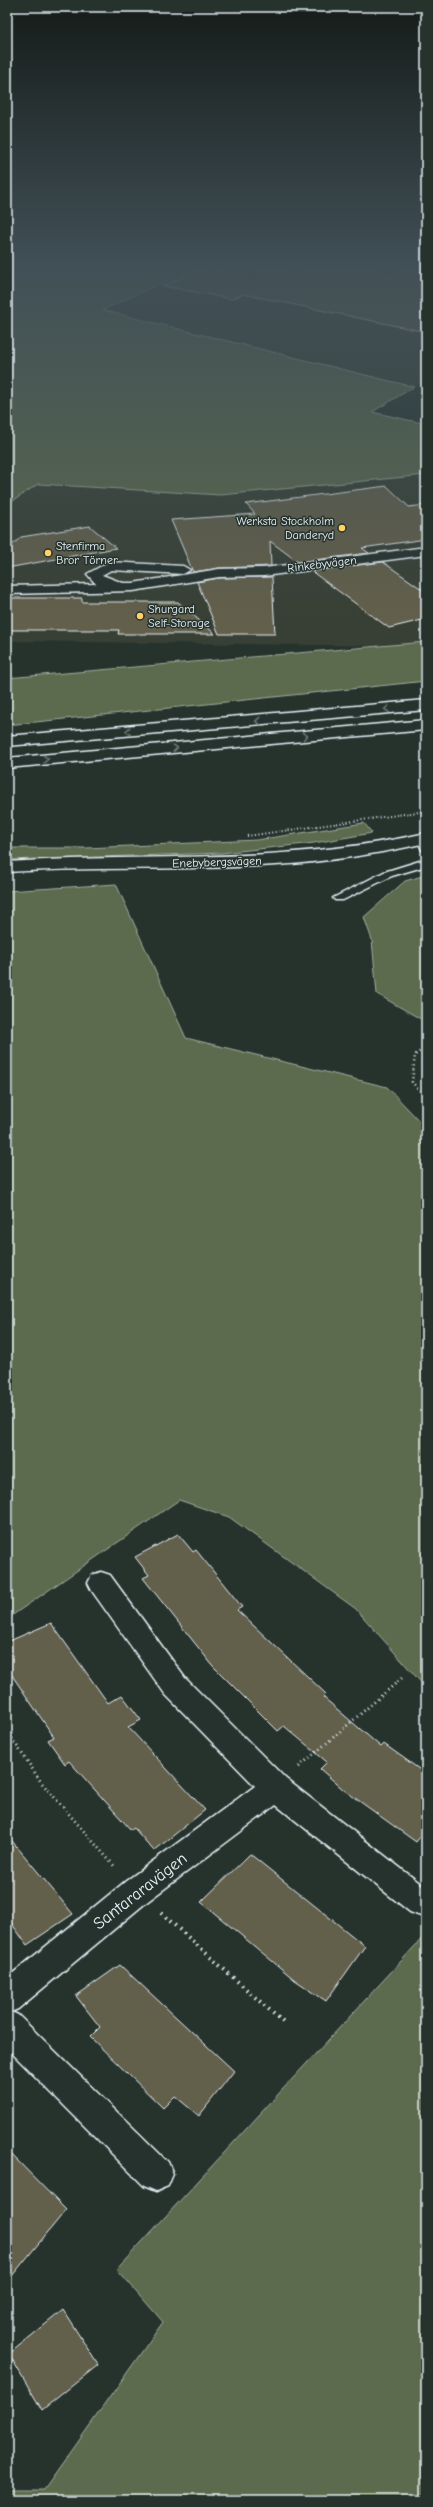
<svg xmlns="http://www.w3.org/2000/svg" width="433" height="2507" viewBox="0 0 433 2507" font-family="'Comic Neue',sans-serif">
	<rect width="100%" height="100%" fill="#26332d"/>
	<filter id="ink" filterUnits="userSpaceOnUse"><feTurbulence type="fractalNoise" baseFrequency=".025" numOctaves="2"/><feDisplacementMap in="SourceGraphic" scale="8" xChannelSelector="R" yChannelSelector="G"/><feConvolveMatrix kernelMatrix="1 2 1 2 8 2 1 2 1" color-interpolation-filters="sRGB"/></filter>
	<g filter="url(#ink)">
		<!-- built -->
		<path fill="#384036" d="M195 268H426V380L414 387 101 310Z
			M426 475V642L394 646 7 641V505L38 484 221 495Z"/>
		<!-- green -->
		<path fill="#5b6b4d" stroke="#a2aea2" d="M7 268H195L102 310 414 387 372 412 426 424V475L221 495 38 484 7 505Z
			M426 642V681L7 725V678Z
			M364 823 372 833 314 843 221 853 7 860V848H87L257 840Z
			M426 875V1022L377 994 372 940 364 917 405 881Z
			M116 884 186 1038 387 1087 426 1128V1688L356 1609 229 1517 179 1500 7 1619V891Z
			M426 1934V2500H7V2490H44L163 2322 117 2269Z"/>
		<!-- building -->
		<path fill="#625f4b" stroke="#e8f1f8" d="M202 268H379L388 277 403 268 426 272V332L243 294 232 299 163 286Z
			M387 486 409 507 426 505V539L362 548 369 553 298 562 270 541 271 566 219 568 193 572 171 520 255 514 246 504Z
			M90 526 116 548 7 568V550L21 537Z
			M383 562 426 592V619L389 628 311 571Z
			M272 577 275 634H219L197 582 219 578Z
			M7 598H82V602H178L215 634H118L119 630H7Z
			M178 1534 193 1552 196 1550 242 1607 237 1610 326 1694 323 1697 381 1747 384 1744 426 1774V1829L416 1842 344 1790 320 1769 327 1762 284 1726 278 1731 213 1666 143 1578 149 1575 135 1557Z
			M51 1623 108 1703 122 1695 141 1720 128 1727 205 1810 154 1851 134 1828 131 1830 69 1761 65 1764 48 1740 54 1737 7 1668V1642Z
			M7 1835 73 1914 27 1945 7 1917Z
			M250 1854 365 1946 326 2001 295 1980 201 1902Z
			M120 1965 234 2071 199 2116 175 2096 163 2108 90 2037 100 2027 76 1996Z
			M7 2150 66 2210 7 2282Z
			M63 2310 98 2365 42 2410 9 2354Z"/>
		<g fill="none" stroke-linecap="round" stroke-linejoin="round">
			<!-- service casing -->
			<g stroke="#e8f1f8" stroke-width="3">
				<path id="service" d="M422 836 426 837V851L422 850 417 839Z
					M426 859V866L392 876 343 900H335L333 898 384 872Z"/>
			</g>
			<!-- minor casing -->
			<g stroke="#e8f1f8" stroke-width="3">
				<path id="minor" d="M426 547V555L264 576 219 577 133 591 7 594V586L96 584 87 574 109 562 183 566 190 570 183 574 111 570 102 575 123 583H133L219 569 264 568Z
					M101 1572 110 1575 185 1678 286 1779 426 1888V1914L421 1916 410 1912 276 1805 148 1901 18 2009 11 2012 18 2015 168 2162 173 2174 168 2186 156 2191 144 2186 7 2048V1978L126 1881 255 1786 165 1694 92 1591 88 1583 92 1575Z"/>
			</g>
			<!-- secondary casing -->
			<g stroke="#e8f1f8" stroke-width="3">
				<path id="secondary" d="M426 833V843C377 854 327 862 276 865 187 871 97 866 7 872V862C150 853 283 865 426 833Z"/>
			</g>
			<!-- motorway casing -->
			<g stroke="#e8f1f8" stroke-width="3">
				<path id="motorway" d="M426 700V710L7 746V736Z
					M426 720V730L7 768V758Z"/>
			</g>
			<!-- path-far3 -->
			<path stroke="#e8f1f8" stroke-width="2" stroke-dasharray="1 2.5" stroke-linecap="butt" d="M247 836 426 811"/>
			<!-- path-far2 -->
			<path stroke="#e8f1f8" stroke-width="2.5" stroke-dasharray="1 3" stroke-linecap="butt" d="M426 1047 415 1055 412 1082 426 1098"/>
			<!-- path-far1 -->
			<path stroke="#e8f1f8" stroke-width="3" stroke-dasharray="1 3.5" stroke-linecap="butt" d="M7 1731 41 1782 116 1868
				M299 1767 402 1678"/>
			<!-- path -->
			<path stroke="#e8f1f8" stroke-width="4" stroke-dasharray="1.5 4.5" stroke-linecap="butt" d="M161 1913 283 2022"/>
			<!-- service -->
			<use href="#service" fill="#26332d" fill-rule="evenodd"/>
			<!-- minor -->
			<use href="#minor" fill="#26332d" fill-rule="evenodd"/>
			<!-- secondary -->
			<use href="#secondary" fill="#26332d" fill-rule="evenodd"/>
			<!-- motorway -->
			<use href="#motorway" fill="#26332d" fill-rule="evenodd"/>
		</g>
		<!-- one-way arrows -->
		<defs><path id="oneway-chevron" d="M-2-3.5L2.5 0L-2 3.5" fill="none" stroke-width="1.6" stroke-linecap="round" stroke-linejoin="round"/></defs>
		<g stroke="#6a7674">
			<use href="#oneway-chevron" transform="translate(387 709) rotate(175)"/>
			<use href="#oneway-chevron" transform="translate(258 721) rotate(175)"/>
			<use href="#oneway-chevron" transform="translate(128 731) rotate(175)"/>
			<use href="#oneway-chevron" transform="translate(305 736) rotate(-6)"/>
			<use href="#oneway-chevron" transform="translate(175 748) rotate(-5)"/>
			<use href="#oneway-chevron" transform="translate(46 759) rotate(-5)"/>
		</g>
	</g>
	<!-- sky -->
	<linearGradient id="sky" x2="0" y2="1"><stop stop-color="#151c19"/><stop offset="0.43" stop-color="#415057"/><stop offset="1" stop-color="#415057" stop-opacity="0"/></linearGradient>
	<rect width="433" height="619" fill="url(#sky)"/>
	<!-- markers -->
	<g fill="#ffd166" stroke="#26332d" stroke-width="1.5">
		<circle cx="342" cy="528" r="4"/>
		<circle cx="48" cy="553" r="4"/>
		<circle cx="140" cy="616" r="4"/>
	</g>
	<g text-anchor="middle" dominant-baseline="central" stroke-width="3" stroke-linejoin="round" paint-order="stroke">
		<!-- far-poi labels -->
		<g font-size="12" fill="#e8f1f8" stroke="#26332d" text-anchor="start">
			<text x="334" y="521" text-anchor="end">Werksta Stockholm<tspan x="334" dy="14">Danderyd</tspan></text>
			<text x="56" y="546">Stenfirma<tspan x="56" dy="14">Bror Törner</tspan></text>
			<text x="148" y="609">Shurgard<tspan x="148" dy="14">Self-Storage</tspan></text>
		</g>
		<!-- far-street labels -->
		<g font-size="12" fill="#e8f1f8" stroke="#26332d">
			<text transform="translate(322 564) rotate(-7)">Rinkebyvägen</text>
			<text transform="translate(217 862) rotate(-2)">Enebybergsvägen</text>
		</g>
		<!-- near-street labels -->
		<g font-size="17" fill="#e8f1f8" stroke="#26332d">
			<text transform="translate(140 1891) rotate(-38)">Santararavägen</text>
		</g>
	</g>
	<!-- margin -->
	<rect width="433" height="2507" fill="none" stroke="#26332d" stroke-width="24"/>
	<rect x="12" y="12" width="409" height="2483" fill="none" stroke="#e8f1f8" stroke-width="1.5" filter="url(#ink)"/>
</svg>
